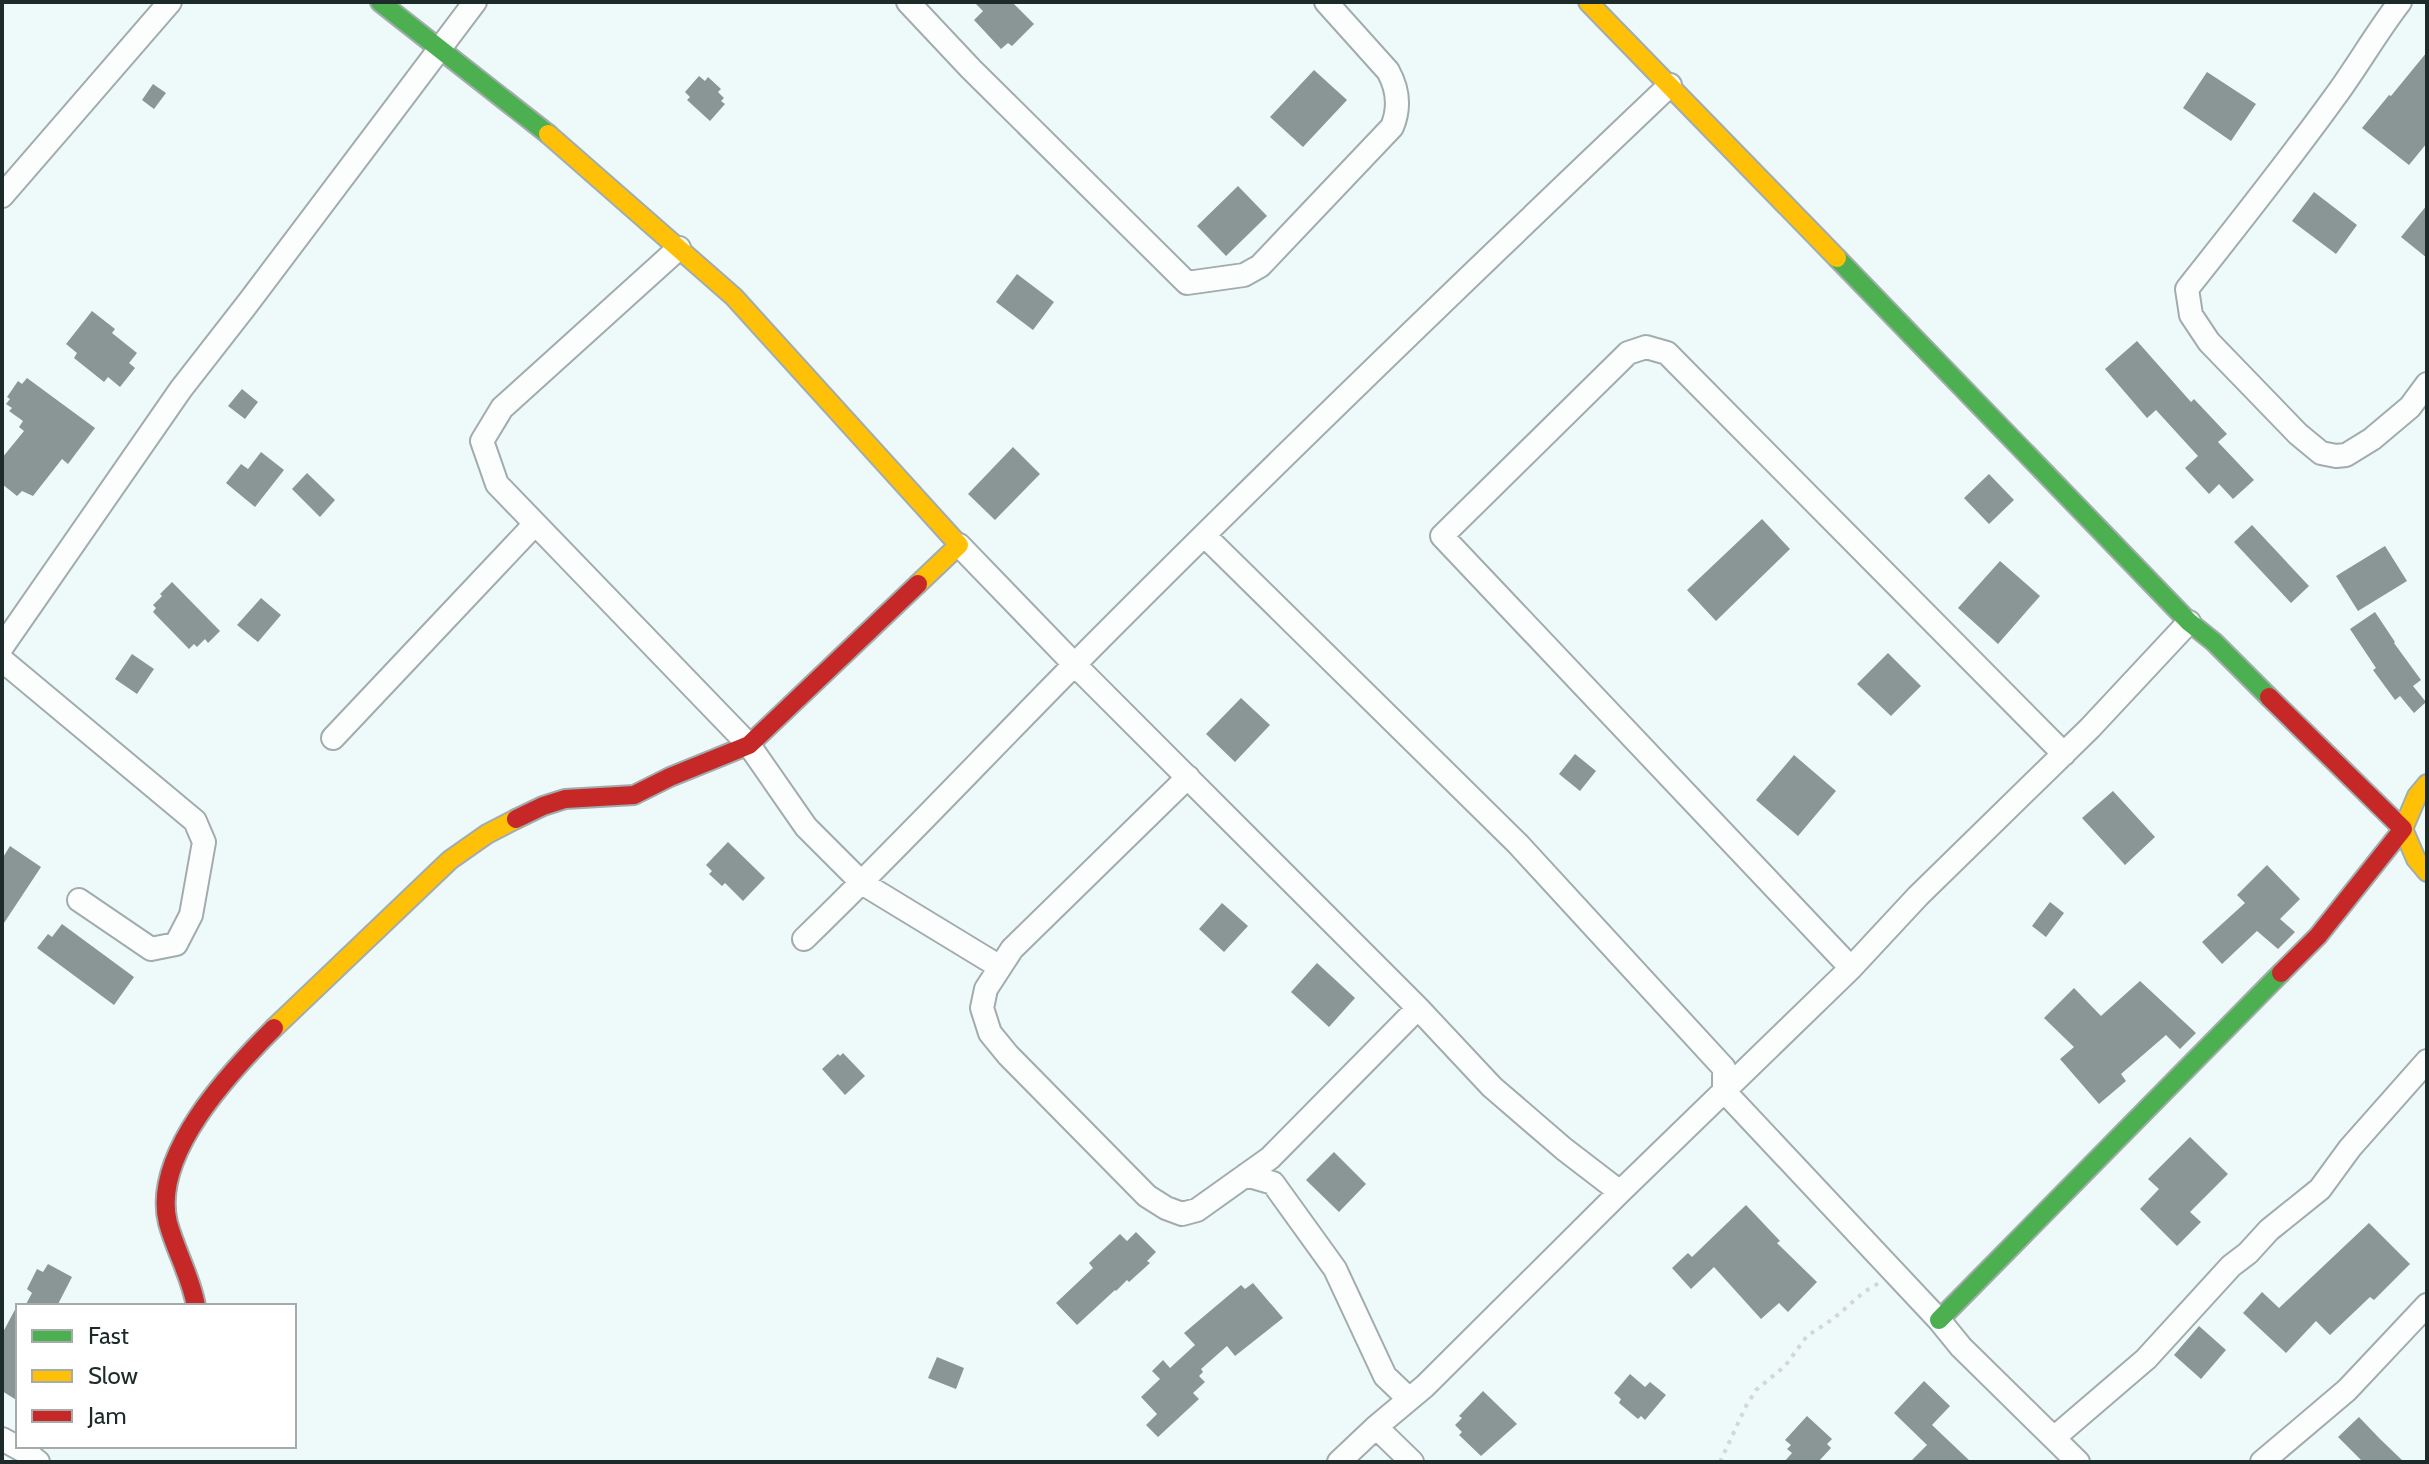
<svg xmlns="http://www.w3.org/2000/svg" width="2429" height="1464" viewBox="0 0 2429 1464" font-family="Cabin,sans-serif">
	<rect width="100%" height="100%" fill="#eef9fa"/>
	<!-- building -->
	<path fill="#8a9595" d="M974 2H1012L1034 24 1012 46 1008 43 1001 49 974 20 983 11Z
		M2427 52V143L2409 165 2362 128 2389 95 2391 96Z
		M1314 70 1347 100 1303 147 1270 117Z
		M2207 72 2256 104 2231 141 2183 108Z
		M699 76 705 81 708 77 721 89 718 92 724 98 721 101 725 104 710 121 687 100 690 97 685 92Z
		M153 84 166 93 154 109 142 100Z
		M1238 186 1267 216 1226 256 1197 226Z
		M2314 192 2357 225 2336 254 2292 221Z
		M2427 205V258L2401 237Z
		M1017 274 1054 302 1033 330 996 302Z
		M92 311 115 329 112 333 137 353 129 363 135 368 120 387 108 377 104 382 74 358 77 353 66 344Z
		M2137 341 2191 402 2194 399 2227 434 2218 442 2254 480 2233 499 2219 484 2209 494 2185 468 2198 456 2156 410 2147 418 2105 369Z
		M27 378 95 428 68 464 62 459 33 496 22 491 17 496 2 484V458L24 431 19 427 23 421 9 411 12 408 6 404 10 399 7 397 18 381 22 384Z
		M242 389 258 402 245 419 228 406Z
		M1013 447 1040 474 995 520 968 494Z
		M261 452 284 470 255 507 226 483 241 464 248 469Z
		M307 473 335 500 320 517 292 489Z
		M1989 474 2014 500 1989 524 1964 498Z
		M1762 519 1790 549 1716 621 1687 590Z
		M2252 525 2309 586 2291 603 2234 542Z
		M2385 546 2407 581 2358 611 2336 576Z
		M2000 561 2040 596 1998 644 1958 608Z
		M172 582 220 631 208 643 205 639 197 647 194 644 189 649 153 612 156 608 153 605 162 596 160 594Z
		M261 598 281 615 258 642 237 625Z
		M2375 612 2395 642 2394 643 2421 680 2413 686 2426 702 2414 713 2400 696 2395 700 2373 670 2376 668 2350 629Z
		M1888 653 1921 686 1891 716 1857 684Z
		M132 654 154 669 137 694 115 679Z
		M1241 698 1270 725 1235 762 1206 734Z
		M1575 754 1596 771 1580 791 1559 774Z
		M1794 755 1836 791 1798 836 1756 800Z
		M2113 791 2155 837 2125 865 2082 818Z
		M728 842 765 878 743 901 725 883 722 886 709 874 712 871 706 865Z
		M10 846 41 867 2 926V859Z
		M2267 865 2300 899 2280 919 2295 932 2278 949 2257 931 2222 964 2202 942 2245 903 2237 895Z
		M2050 902 2064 913 2046 937 2032 926Z
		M1222 903 1248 926 1224 952 1199 929Z
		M62 924 134 977 114 1005 37 948 48 934 52 937Z
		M1317 963 1355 998 1329 1027 1291 992Z
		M2140 981 2196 1033 2180 1049 2166 1035 2121 1074 2126 1081 2099 1104 2060 1059 2074 1047 2044 1018 2074 988 2101 1016Z
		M843 1053 865 1076 845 1095 822 1069 838 1054 840 1056Z
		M2190 1137 2228 1174 2190 1212 2201 1222 2177 1246 2140 1209 2159 1189 2148 1179Z
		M1334 1152 1366 1184 1339 1212 1306 1180Z
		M1746 1205 1780 1241 1777 1243 1817 1282 1788 1312 1779 1303 1761 1319 1714 1267 1691 1289 1672 1268 1688 1253 1692 1257Z
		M2369 1223 2410 1264 2374 1300 2370 1297 2330 1335 2316 1321 2286 1353 2243 1313 2262 1292 2279 1308Z
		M1136 1232 1156 1252 1147 1261 1150 1263 1129 1282 1127 1280 1116 1291 1115 1290 1077 1325 1056 1303 1093 1268 1089 1263 1120 1234 1127 1241Z
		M48 1264 72 1277 57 1306H25L32 1293 27 1289 37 1269 43 1272Z
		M1253 1283 1283 1318 1235 1356 1227 1346 1201 1369 1203 1372 1199 1376 1205 1382 1193 1393 1199 1399 1158 1437 1146 1425 1157 1414 1141 1397 1160 1379 1152 1371 1163 1360 1170 1368 1195 1345 1184 1333 1241 1285 1245 1289Z
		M18 1304V1401L2 1391V1334Z
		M2199 1326 2226 1350 2201 1379 2174 1355Z
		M937 1357 964 1368 956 1389 928 1378Z
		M1630 1374 1645 1387 1650 1382 1666 1395 1645 1420 1641 1416 1638 1419 1619 1403 1621 1399 1614 1393Z
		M1924 1381 1950 1406 1932 1425 1971 1462H1910L1927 1445 1894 1413Z
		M1483 1391 1517 1424 1481 1456 1459 1435 1462 1432 1455 1425 1462 1418 1459 1416Z
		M1807 1416 1832 1439 1827 1444 1831 1448 1818 1462H1784L1792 1453 1787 1449 1791 1445 1785 1440Z
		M2359 1417 2379 1438 2404 1462H2363L2338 1437Z"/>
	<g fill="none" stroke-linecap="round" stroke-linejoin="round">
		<!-- street casing -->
		<g stroke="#a2acad" stroke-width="26">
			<path id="street" d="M908 2 971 69 1187 283 1244 275 1260 266 1392 127C1400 108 1398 89 1388 71L1326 2
				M2400 2C2376 33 2357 67 2334 98 2287 163 2237 226 2187 289L2191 315 2209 342 2298 434 2321 453 2336 456 2346 455 2372 439 2410 407 2427 384
				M2 196 170 2
				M679 248 502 408 482 441 497 484 749 745 806 827 862 883 1000 967
				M1205 536 1518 844 1724 1068V1091L1939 1320 1961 1347 2078 1462
				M959 545 1075 665 1418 1008 1492 1087 1564 1149 1620 1192
				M2 647 181 389 248 303 475 2
				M2 660 195 821 204 842 191 915 176 944 151 949 79 900
				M333 738 535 524
				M1188 777 1012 949 986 989 982 1008 990 1033 1008 1055 1147 1196 1166 1208 1182 1214 1197 1210 1270 1158 1418 1008
				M804 939C896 850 984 756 1074 665 1269 468 1469 276 1670 85
				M1851 968 1442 536 1628 353 1646 347 1667 353 2064 754
				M1246 1175 1273 1183 1335 1269 1385 1376 1409 1399
				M1376 1427 1412 1462
				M2055 1437 2146 1359 2231 1266 2248 1253 2269 1230 2320 1189 2350 1148 2427 1061
				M2 1439 24 1451 38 1462
				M1339 1462 1376 1427 1425 1386 1620 1192 1851 968 1918 896 2090 728 2189 622
				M2262 1462 2347 1390 2427 1305"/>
		</g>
		<!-- fast casing -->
		<g stroke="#a2acad" stroke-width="22">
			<path id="fast" d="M380 2 548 134
				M1837 258 2189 622 2214 642 2269 697
				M1939 1320 2281 973"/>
		</g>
		<!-- slow casing -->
		<g stroke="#a2acad" stroke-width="22">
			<path id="slow" d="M1588 2 1837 258
				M548 134 734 297 959 545 918 584
				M2427 784 2417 796 2403 829 2416 859 2427 872
				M274 1028 450 860 487 834 516 819"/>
		</g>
		<!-- jam casing -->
		<g stroke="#a2acad" stroke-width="22">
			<path id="jam" d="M2269 697 2403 829 2318 936 2281 973
				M516 819 543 806 565 799 634 795 670 777 749 745 918 584
				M196 1306C191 1277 176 1252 168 1223 151 1155 230 1072 274 1028"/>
		</g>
		<!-- path -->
		<path stroke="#d2d7d7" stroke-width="4" stroke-dasharray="4 6" stroke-linecap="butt" d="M1720 1462 1746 1406 1756 1390 1785 1366 1807 1336 1833 1319 1864 1292 1879 1283"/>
		<!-- street -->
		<use href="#street" stroke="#fcfefe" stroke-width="22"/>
		<!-- fast -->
		<use href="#fast" stroke="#4caf50" stroke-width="18"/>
		<!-- slow -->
		<use href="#slow" stroke="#ffc107" stroke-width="18"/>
		<!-- jam -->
		<use href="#jam" stroke="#c62828" stroke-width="18"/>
	</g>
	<!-- border -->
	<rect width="2429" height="1464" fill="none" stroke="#1d2a2a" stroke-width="8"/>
	<!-- legend -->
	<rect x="16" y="1304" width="280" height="144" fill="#ffffff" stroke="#a5aaaa" stroke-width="2"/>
	<rect x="32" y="1330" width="40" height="12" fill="#4caf50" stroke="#a5aaaa" stroke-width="2"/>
	<text x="88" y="1344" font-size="24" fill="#1d2a2a">Fast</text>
	<rect x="32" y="1370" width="40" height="12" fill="#ffc107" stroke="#a5aaaa" stroke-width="2"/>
	<text x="88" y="1384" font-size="24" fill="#1d2a2a">Slow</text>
	<rect x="32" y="1410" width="40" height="12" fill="#c62828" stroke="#a5aaaa" stroke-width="2"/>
	<text x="88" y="1424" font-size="24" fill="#1d2a2a">Jam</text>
</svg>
